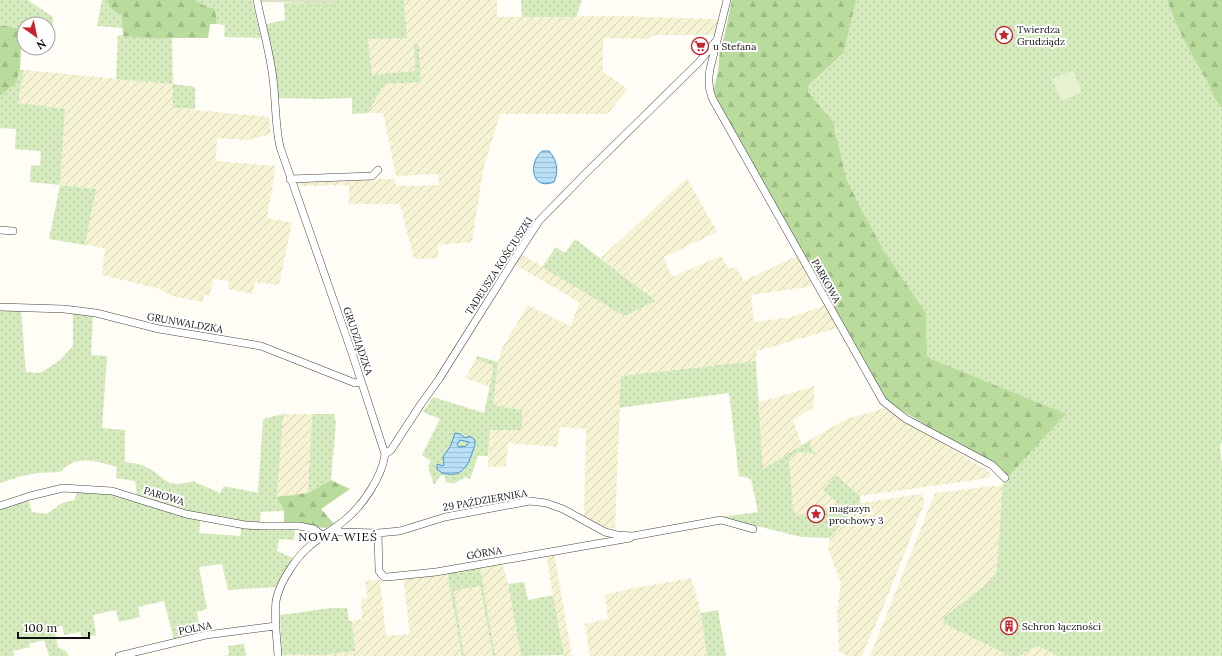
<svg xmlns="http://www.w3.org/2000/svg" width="1222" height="656" viewBox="0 0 1222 656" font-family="Lora,serif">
	<defs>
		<pattern id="farmland-furrows" width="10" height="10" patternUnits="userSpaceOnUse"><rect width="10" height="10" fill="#f6f3d4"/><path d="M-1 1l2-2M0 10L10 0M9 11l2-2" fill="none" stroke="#d2cfb5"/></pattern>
		<pattern id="grass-dots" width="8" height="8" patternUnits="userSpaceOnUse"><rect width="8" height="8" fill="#d5ebbd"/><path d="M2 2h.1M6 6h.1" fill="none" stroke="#b6c8a1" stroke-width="1.8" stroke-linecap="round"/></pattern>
		<pattern id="forest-firs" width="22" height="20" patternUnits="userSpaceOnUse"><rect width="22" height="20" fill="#b9dc9c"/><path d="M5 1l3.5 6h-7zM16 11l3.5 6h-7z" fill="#9ebc85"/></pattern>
		<pattern id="cemetery-stones" width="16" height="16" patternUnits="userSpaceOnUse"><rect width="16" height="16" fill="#d9e3c4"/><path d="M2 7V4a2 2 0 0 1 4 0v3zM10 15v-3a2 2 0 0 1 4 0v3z" fill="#b9c2a7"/></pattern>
		<pattern id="water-rules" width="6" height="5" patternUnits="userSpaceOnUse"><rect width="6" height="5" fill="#b9e0f7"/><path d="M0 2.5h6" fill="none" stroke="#9ebfd3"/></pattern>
	</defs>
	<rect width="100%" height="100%" fill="#fffdf5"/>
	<!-- farmland -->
	<path fill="url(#farmland-furrows)" d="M404 0H497V17L616 16 718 19 715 35H655L648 39 603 38V72L628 89 609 112 605 114H500L483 170 472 242 438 245V258L414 259 400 204H349V185L299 186 297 180 395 179 396 186 439 185 438 174 396 176 383 113H367L385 84 421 82 419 45H414L415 71 372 76 368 39 407 38Z
		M24 70 173 84V108L269 117 271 134 247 140 217 138 216 161 276 166 267 218 292 223 279 285 255 282 252 294 228 289 229 281 213 279 210 296 204 295 203 302 172 296 160 289 102 275 105 248 85 245 96 189 60 185 65 110 18 103Z
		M687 178 717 232 664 257 672 277 721 256 729 269 736 267 744 281 797 256 813 286 751 295 754 322 792 317 825 305 838 328 757 351 756 361 621 376 615 528H605L584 518 586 429 560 427 557 447 508 443 506 466 488 467 490 430H522L493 405 498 362 502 348 528 305 570 326 580 303 516 265 523 255 624 316 656 301 601 258Z
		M476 359 494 365 490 387 465 378Z
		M815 386 813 408 793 420 802 445 763 469 759 402Z
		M885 408 991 473 989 478 860 496 836 475 839 504 807 514 796 515 793 509 791 489 789 460 793 455 797 452 815 453 810 446V442L815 437 846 419Z
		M283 414H312L308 493 277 497Z
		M1003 485 997 569 994 578 944 617 943 623 1010 656H870L935 493Z
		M921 494 925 501 886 600 862 656H847L839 651 837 610 841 584 828 549 830 538 860 503Z
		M554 553 572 656H564L553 595 546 554Z
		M502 562 508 584 521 656H495L480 566Z
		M447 572 462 656H282V654L320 655 355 651 352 621 362 619 361 599 368 598 365 581 380 580 386 636 410 634 403 577Z
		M691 578 701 613 707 656H590L585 624 608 619 605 595 630 589Z
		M480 586 493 656H464L454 591Z
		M1038 646 1058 656H1018Z"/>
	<!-- grass -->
	<path fill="url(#grass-dots)" fill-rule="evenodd" d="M0 0H28L53 17V31H48V24H24V29L0 25Z
		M102 0H107L110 8 122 16 123 28 97 26Z
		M195 0H252L261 38 224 37 225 25 217 24 215 9 203 5Z
		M332 0H404L407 38 368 39 372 75 415 71 414 44 419 45 421 82 385 84 367 113 352 114V98L319 99 278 98 266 24 285 20 284 3 332 2Z
		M521 0H582L576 17H522Z
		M856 0H1167L1171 13 1209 84 1217 103 1222 108V443L1220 445 1222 465V656H1058L1038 646 1018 656H1010L943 623 944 617 994 578 997 569 1003 479 1008 476 927 354 926 313 884 251 858 203 846 178 840 157 836 131 808 92V86L844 52Z
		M118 35 147 38H172L173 84 195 87V109L173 108V84L116 79Z
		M20 70H24L18 103 65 109 60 185 96 189 85 245 49 239 60 185 30 182 31 165 40 166 41 151 15 149 16 129 0 128V96L16 83Z
		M575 239 656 301 624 316 542 267 556 247 565 253Z
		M0 309 21 311 26 372 40 373 60 360 73 346V313L93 316 91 355 107 356 102 428 125 430V462C131 463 139 463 144 466 166 476 164 490 193 481L220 493 224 486 258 493 263 419 283 414 277 497 284 511 261 512 260 527 295 529 294 540 279 539 277 551 295 559 277 587 228 590 222 564 199 567 207 609 197 612 200 633 174 640 164 601 138 607 140 617 119 622 116 610 93 615 96 635 82 638 80 632 64 635 62 626H59L55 633 58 647 67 652 68 656H49L44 640 29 644 30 647 13 651 14 656H0V504L27 495 32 512 47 514 62 503 74 500 78 491 106 493 138 501 135 481 116 478 117 467C96 461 77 454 60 472L38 473 22 476 0 483ZM201 517 242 526 240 536 199 533Z
		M477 356 498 362 493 405 522 410V430H490L488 456H478L470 479 465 477 453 484 450 482 446 483 445 476 441 475 434 485 428 466 431 461 422 455 440 419 423 412 433 397 484 413 494 366 476 359Z
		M756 361 763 469 815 437 810 442V446L816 454C804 453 796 449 789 460L793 509 796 515 807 514 839 504 823 490 836 475 860 496V503L830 538 801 537 757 526 711 524 706 519 758 512 751 479 739 476 729 393 619 408 621 376Z
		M312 414H334L336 422 331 480 308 493Z
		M480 566 495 656H493L480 586 454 591 464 656H462L447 572Z
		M524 582 528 600 553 595 564 655 521 656 508 584Z
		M331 608H347L349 621H352L355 651 320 655 282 654 280 615Z
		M718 610 726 656H707L701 613Z
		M244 644 246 656H223L229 655 228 646Z"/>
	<!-- forest -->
	<path fill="url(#forest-firs)" d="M107 0H195L203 5 215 9 217 24H210L208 38H147L123 36 122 16 110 8Z
		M732 0H856L844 52 808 86V92L833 122 846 178 858 203 884 251 926 313 927 355 931 359 1066 414 1008 476 885 400 714 100 713 92 718 72 720 49 724 37Z
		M1167 0H1222V108C1214 101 1212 90 1207 81 1193 55 1176 29 1167 0Z
		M0 25 22 29 20 70 16 83 0 96Z
		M331 480 350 489 321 509 334 524 325 528 301 525 284 524V511L277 497 308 493Z"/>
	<!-- cemetery -->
	<path fill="url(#cemetery-stones)" d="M261 0H332V3L262 2Z"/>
	<!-- pitch -->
	<path fill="#e6f2cf" d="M1073 70 1082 92 1062 101 1052 79Z"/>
	<!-- water -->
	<path fill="url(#water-rules)" stroke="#3f96cf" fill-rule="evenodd" d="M542 151H549C557 160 559 171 554 182 531 191 528 163 542 151Z
		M455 433 460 434 465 438 470 436 475 440V444C471 457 466 477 448 474 443 474 440 472 437 469V465L438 464 443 466 444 465 443 457 451 445ZM460 440 469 442 466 446 459 447 457 445Z"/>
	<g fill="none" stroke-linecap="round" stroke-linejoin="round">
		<!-- minor casing -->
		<g stroke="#444" stroke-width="8">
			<path id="minor" d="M257 0C262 26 270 52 273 79 276 102 275 125 280 147L352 353 385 454C382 477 363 505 345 520 334 529 321 536 311 545 296 557 279 583 276 601 274 619 277 638 278 656
				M727 0 710 69C708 79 708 87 712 98L883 401 906 419 992 465 1005 478
				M290 179 372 176 378 170
				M0 230 13 231
				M0 307 64 309 96 313 159 329 261 346 355 383 361 382
				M385 454 391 450 421 404 439 379 515 258 539 221 584 175 699 62 716 41
				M0 506 30 496 63 488 112 491 186 514 245 525 262 526H299L314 529 323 536
				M335 528 340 532 378 533 400 531 445 517 530 501 546 503 563 509 605 532 617 535 633 536 721 520 753 529
				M378 533 379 571 384 577H387L436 572 630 538
				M119 656 206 635 276 626"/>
		</g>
		<!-- minor -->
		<use href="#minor" stroke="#fff" stroke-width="7"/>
	</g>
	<!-- icons -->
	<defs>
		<g id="sight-ring" transform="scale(0.9)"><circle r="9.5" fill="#fff" stroke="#c4262e" stroke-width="1.5"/><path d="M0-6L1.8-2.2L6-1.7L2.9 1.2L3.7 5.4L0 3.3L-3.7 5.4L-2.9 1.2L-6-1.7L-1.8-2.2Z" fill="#c4262e"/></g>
		<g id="supermarket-ring" transform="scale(0.9)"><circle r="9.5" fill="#fff" stroke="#c4262e" stroke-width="1.5"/><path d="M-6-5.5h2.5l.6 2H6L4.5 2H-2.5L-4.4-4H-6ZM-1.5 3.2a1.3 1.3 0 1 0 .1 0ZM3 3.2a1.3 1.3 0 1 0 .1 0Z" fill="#c4262e"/></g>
		<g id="building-ring" transform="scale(0.9)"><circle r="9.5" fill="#fff" stroke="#c4262e" stroke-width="1.5"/><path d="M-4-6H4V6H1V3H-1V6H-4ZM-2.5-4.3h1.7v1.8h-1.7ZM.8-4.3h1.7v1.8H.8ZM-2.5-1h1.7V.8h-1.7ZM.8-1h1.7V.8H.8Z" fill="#c4262e"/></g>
	</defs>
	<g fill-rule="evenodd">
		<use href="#sight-ring" x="1004" y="35"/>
		<use href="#supermarket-ring" x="700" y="46"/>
		<use href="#sight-ring" x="816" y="514"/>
		<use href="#building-ring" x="1009" y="626"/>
	</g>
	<g text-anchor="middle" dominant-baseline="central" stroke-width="4" stroke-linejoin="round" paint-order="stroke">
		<!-- poi labels -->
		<g font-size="10" fill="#111" stroke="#fff" text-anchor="start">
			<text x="1017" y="29">Twierdza<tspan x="1017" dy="12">Grudziądz</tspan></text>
			<text x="713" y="46">u Stefana</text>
			<text x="829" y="508">magazyn<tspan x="829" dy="12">prochowy 3</tspan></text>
			<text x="1022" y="626">Schron łączności</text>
		</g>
		<!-- street labels -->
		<g font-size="10" fill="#111" stroke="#fff">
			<text transform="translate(499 266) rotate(-57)">TADEUSZA KOŚCIUSZKI</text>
			<text transform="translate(826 281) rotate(61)">PARKOWA</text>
			<text transform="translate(185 323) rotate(10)">GRUNWALDZKA</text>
			<text transform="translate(358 341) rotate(71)">GRUDZIĄDZKA</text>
			<text transform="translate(164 496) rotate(17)">PAROWA</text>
			<text transform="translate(485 500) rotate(-10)">29 PAŹDZIERNIKA</text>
			<text transform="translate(484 553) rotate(-10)">GÓRNA</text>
			<text transform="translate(195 628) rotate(-11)">POLNA</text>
		</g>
		<!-- quarter labels -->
		<g font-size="12" letter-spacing="1" fill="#111" stroke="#fff">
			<text x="338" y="536">NOWA WIEŚ</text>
		</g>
	</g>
	<!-- north arrow -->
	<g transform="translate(36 36) rotate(147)"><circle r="19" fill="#ffffff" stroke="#a0a0a0"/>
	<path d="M0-3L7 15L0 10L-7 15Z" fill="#c4262e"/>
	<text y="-6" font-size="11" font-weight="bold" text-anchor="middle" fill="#111111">N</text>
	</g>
	<!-- scale -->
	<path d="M18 632v6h71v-6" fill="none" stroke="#111111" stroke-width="2"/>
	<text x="24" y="632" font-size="12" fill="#111111" stroke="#ffffff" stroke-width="3" paint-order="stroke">100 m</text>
</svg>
